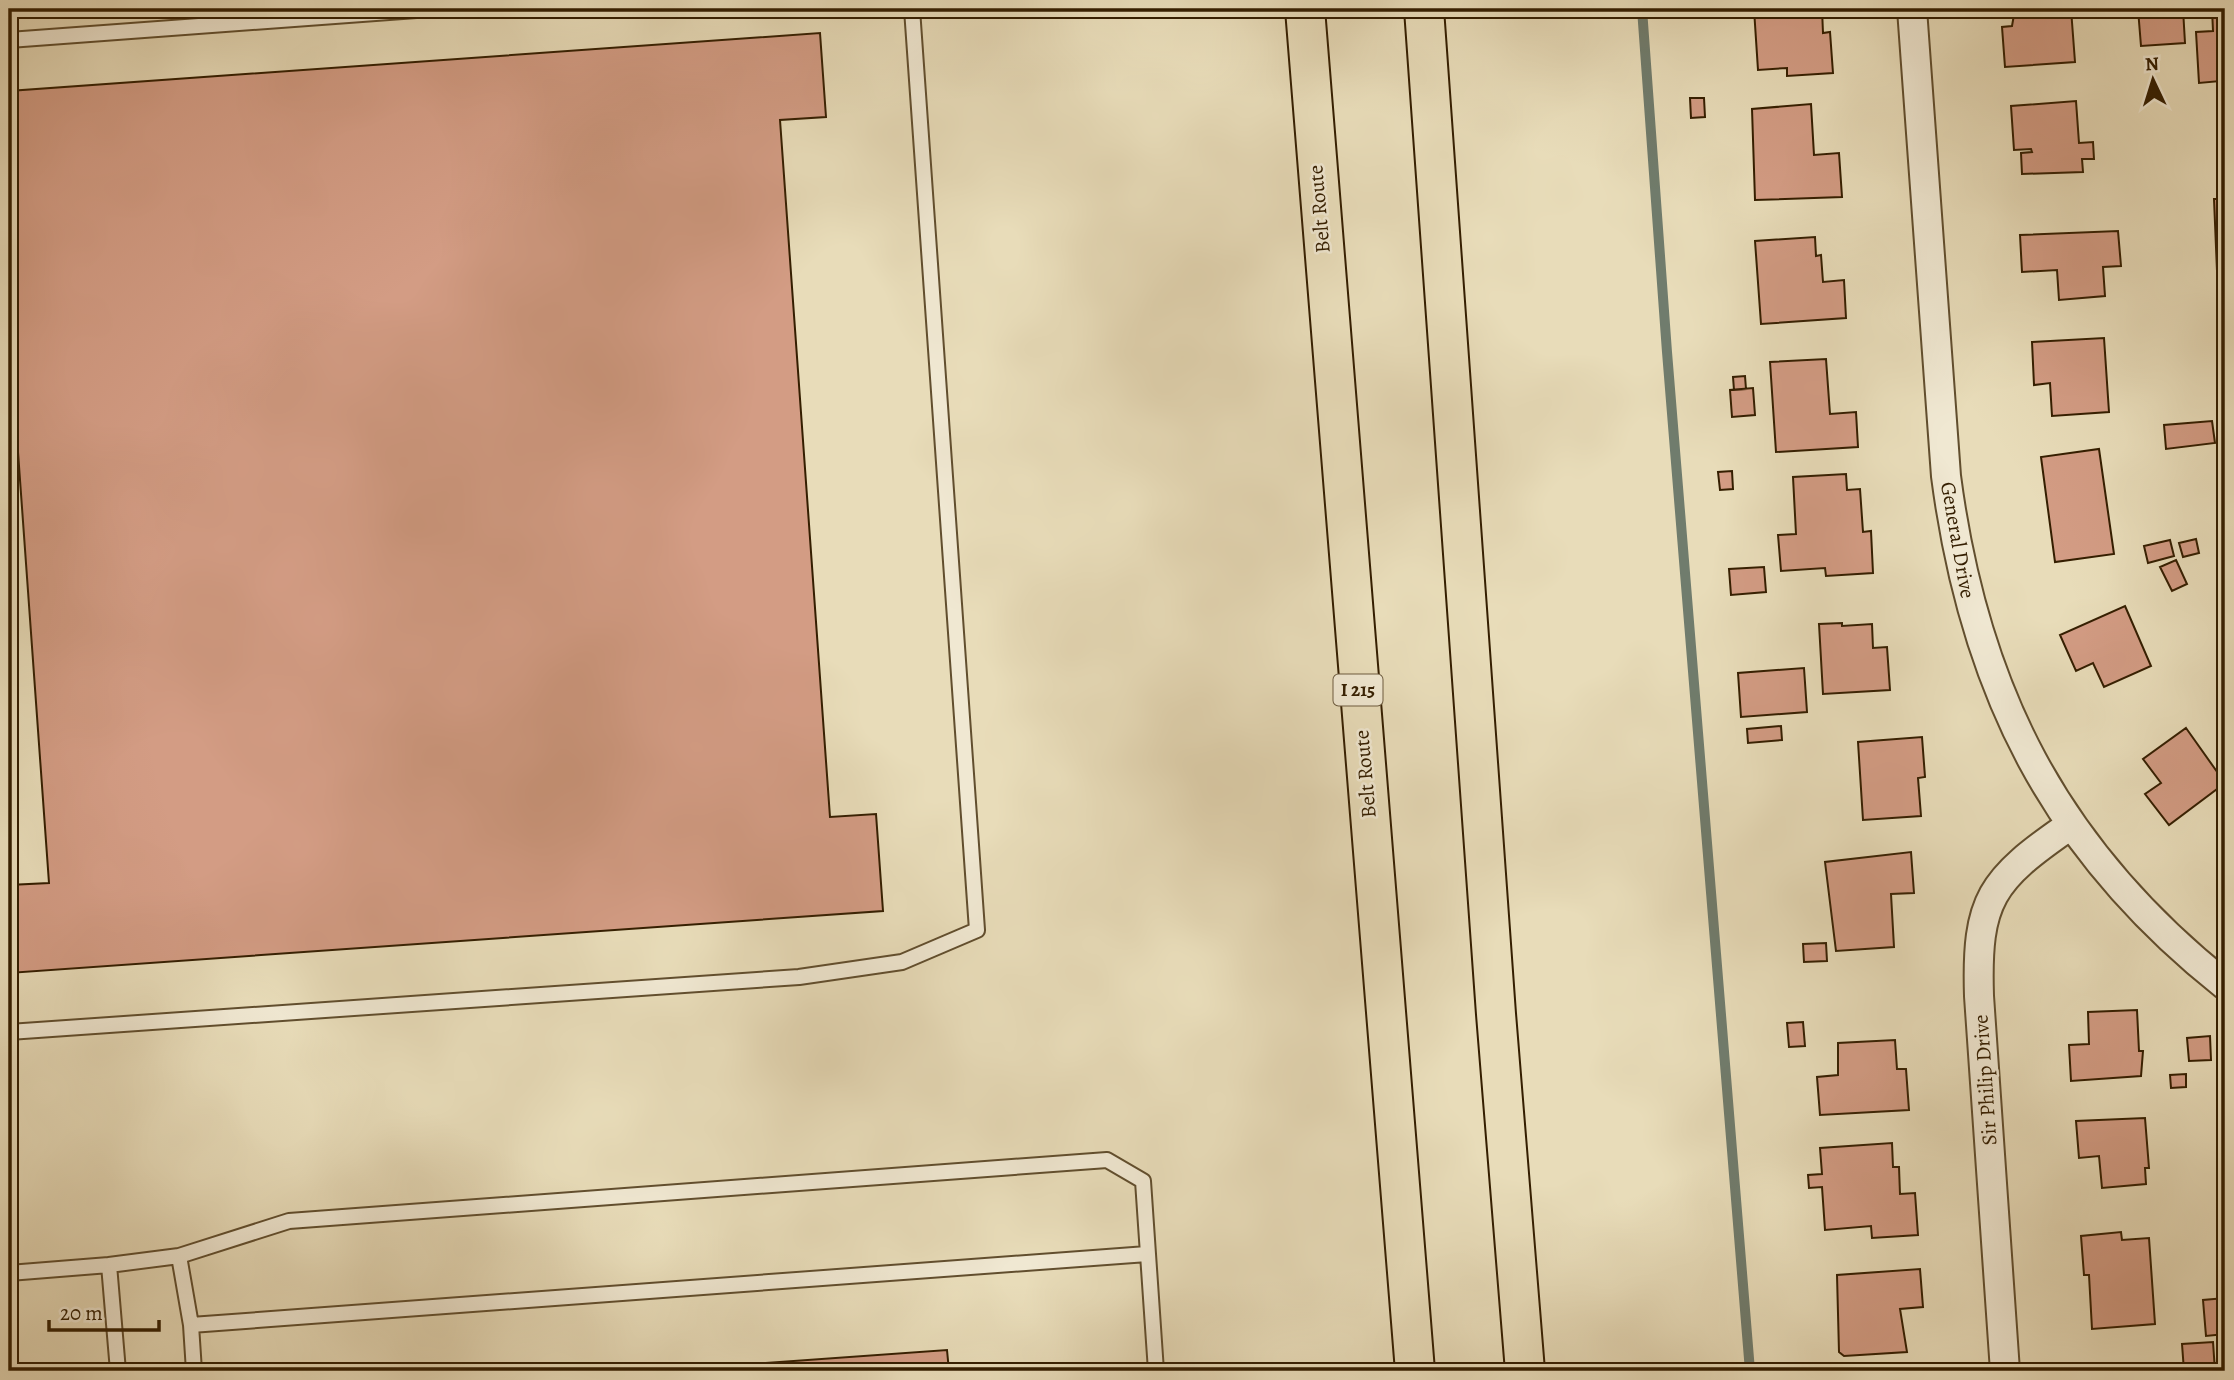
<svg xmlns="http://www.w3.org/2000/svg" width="2234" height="1380" viewBox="0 0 2234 1380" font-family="Alegreya,serif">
	<rect width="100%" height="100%" fill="#e8dcb9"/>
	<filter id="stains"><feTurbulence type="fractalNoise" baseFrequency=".00286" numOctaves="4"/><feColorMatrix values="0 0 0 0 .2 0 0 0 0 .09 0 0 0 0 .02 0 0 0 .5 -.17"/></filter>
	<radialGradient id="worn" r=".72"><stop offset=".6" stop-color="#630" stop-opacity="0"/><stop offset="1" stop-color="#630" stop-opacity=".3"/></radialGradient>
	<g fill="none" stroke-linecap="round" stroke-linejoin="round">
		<!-- stream -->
		<path stroke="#707c6d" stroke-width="10" d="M1642 9 1667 352 1750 1371"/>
	</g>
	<!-- building -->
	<path fill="#d39c84" stroke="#341e00" stroke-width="2" d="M1754 9H1822L1823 33 1830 32 1833 73 1787 76V68L1758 70Z
		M2015 9H2071L2075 62 2005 67 2002 27 2012 26Z
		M2138 9H2183L2185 43 2141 46Z
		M2212 9H2225V123H2223L2220 81 2199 83 2196 32 2213 31Z
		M820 33 826 117 780 120 830 817 876 814 883 911 9 973V885L49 883 9 327V91Z
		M1690 98H1704L1705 117 1691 118Z
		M2076 101 2079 143 2093 142 2094 159H2082L2083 172 2022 174 2021 153 2032 152 2031 149 2014 150 2011 106Z
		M1811 104 1814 155 1839 153 1842 197 1755 200 1752 109Z
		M2214 199H2225V271H2217Z
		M2118 231 2121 266 2103 267 2105 296 2059 300 2057 270 2022 272 2020 235Z
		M1815 237 1816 256 1821 255 1823 282 1844 280 1846 318 1761 324 1755 241Z
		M2220 330H2225V407H2224Z
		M2104 338 2109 412 2052 416 2050 383 2034 385 2032 342Z
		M1826 359 1830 414 1856 412 1858 447 1776 452 1770 362Z
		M1745 376 1746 389 1734 390 1733 377Z
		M1753 388 1755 415 1732 417 1730 390Z
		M2212 421 2215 443 2166 449 2164 425Z
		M2099 449 2114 554 2055 562 2041 457Z
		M1732 471 1733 489 1720 490 1718 472Z
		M1846 474 1847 490 1860 489 1863 532 1871 531 1873 573 1826 576 1825 568 1781 571 1778 535 1796 534 1793 477Z
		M2196 539 2199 553 2183 557 2179 543Z
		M2170 540 2174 556 2148 563 2144 546Z
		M2176 560 2187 584 2172 591 2160 567Z
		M1764 567 1766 592 1731 595 1729 569Z
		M2125 606 2151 666 2104 687 2093 663 2076 671 2060 635Z
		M1842 623V626L1872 624 1873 648 1887 647 1890 690 1823 694 1819 624Z
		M1804 668 1807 712 1741 717 1738 673Z
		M1781 726 1782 740 1748 743 1747 729Z
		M2186 728 2225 783 2169 825 2145 794 2161 783 2143 759Z
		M1922 737 1925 777 1918 778 1921 816 1863 820 1858 742Z
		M1911 852 1914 893 1891 894 1894 947 1836 951 1825 862Z
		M1826 943 1827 961 1804 962 1803 944Z
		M2137 1010 2139 1051H2143L2141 1076 2071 1081 2069 1045 2089 1044 2088 1012Z
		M1803 1022 1805 1046 1789 1047 1787 1023Z
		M2210 1036 2211 1060 2189 1061 2187 1038Z
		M1895 1040 1897 1069H1906L1909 1110 1820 1115 1817 1077 1838 1075V1043Z
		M2186 1074V1087L2171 1088 2170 1075Z
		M2145 1118 2149 1168H2145L2146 1184 2102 1188 2099 1156 2079 1158 2076 1121Z
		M1892 1143 1893 1167H1899L1900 1194 1915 1193 1918 1235 1872 1238 1871 1226 1825 1230 1822 1187 1809 1188 1808 1175 1822 1174 1820 1148Z
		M2121 1232 2122 1240 2149 1238 2155 1324 2092 1329 2089 1275H2084L2081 1236Z
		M1920 1269 1923 1307 1900 1309 1907 1352 1844 1356 1839 1352 1837 1275Z
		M2225 1298V1334L2206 1336 2203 1300Z
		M2213 1342 2215 1371H2184L2182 1344Z
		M947 1350 949 1371H653Z"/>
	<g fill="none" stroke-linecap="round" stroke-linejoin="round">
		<!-- service casing -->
		<g stroke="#614e2e" stroke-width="18">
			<path id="service" d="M9 40 430 9
				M9 1032 799 977 902 962 977 930 912 9
				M179 1256 191 1325 194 1371
				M109 1265 179 1256 289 1221 1107 1160 1143 1181 1156 1371
				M9 1273 109 1265 118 1371
				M191 1325 1147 1254"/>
		</g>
		<!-- minor casing -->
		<g stroke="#614e2e" stroke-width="32">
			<path id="minor" d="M1912 9 1946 476C1974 690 2055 850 2225 985
				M2005 1371 1979 996C1976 899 1991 880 2069 826"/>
		</g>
		<!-- motorway casing -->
		<g stroke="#341e00" stroke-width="42">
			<path id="motorway" d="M1305 9 1415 1371
				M1424 9 1496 1014 1525 1371"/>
		</g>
		<!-- service -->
		<use href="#service" stroke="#f0e8d2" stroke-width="14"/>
		<!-- minor -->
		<use href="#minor" stroke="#f0e8d2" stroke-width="28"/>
		<!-- motorway -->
		<use href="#motorway" stroke="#e8dcb9" stroke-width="38"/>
	</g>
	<g text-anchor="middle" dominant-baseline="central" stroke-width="5" stroke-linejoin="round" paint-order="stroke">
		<!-- shield labels -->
		<rect fill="#f0e8d2" stroke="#6c5b3f" stroke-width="2" x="1333.5" y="674.5" width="49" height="31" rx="5"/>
		<g font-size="19" font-weight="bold" fill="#341e00">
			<text x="1358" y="690">I 215</text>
		</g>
		<!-- street labels -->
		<g font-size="21" fill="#341e00" stroke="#f0e8d2">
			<text transform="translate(1319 209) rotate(-95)">Belt Route</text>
			<text transform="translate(1958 540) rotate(80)">General Drive</text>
			<text transform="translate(1365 774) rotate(-95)">Belt Route</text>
			<text transform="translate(1985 1080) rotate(-94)">Sir Philip Drive</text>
		</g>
	</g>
	<!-- margin -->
	<rect width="2234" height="1380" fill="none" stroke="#e8dcb9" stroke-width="35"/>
	<rect x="10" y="10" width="2213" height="1359" fill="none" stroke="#341e00" stroke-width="3.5"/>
	<rect x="18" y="18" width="2199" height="1345" fill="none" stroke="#341e00" stroke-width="2"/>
	<!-- north arrow -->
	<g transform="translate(2153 80) rotate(356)" stroke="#f0e8d2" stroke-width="5" paint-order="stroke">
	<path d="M0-5L12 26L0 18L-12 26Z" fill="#341e00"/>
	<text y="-10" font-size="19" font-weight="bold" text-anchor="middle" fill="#341e00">N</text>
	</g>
	<!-- scale -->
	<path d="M49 1320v10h110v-10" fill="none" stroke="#341e00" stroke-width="3.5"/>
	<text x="60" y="1320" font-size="21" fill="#341e00" stroke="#f0e8d2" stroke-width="5" paint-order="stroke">20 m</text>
	<rect width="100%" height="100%" filter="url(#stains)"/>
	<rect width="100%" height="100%" fill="url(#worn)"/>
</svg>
